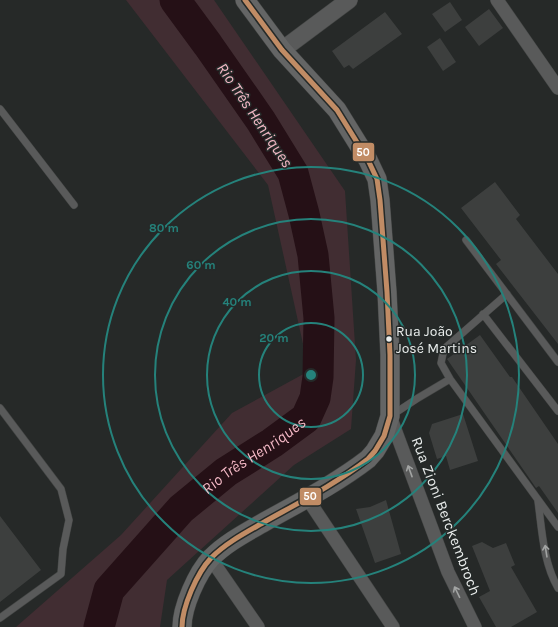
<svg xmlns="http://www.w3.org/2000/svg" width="558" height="627" viewBox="0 0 558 627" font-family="Karla,sans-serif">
	<rect width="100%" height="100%" fill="#262928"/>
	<!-- green -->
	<path fill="#412d32" d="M126 0H214L345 191 356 360 351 429 294 465 167 580 160 627H16L121 535 232 413 309 371 268 185Z"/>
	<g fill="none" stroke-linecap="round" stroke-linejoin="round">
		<!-- river -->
		<path stroke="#251016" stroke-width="31" id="s1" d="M99 627 109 590 181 509 226 472 272 443 306 418 315 398 318 377 319 318 313 255 304 214 293 173 261 121 208 45 175 0"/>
	</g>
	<!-- building -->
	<path fill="#3d3f3e" d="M450 2 462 20 445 32 432 14Z
		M489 9 503 28 479 46 465 27Z
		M385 12 402 34 353 69 349 65 344 68 332 51Z
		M440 38 456 62 443 71 427 47Z
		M495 182 520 215 516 219 558 274V344L496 264 501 260 461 208Z
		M480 335 510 377H512L558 444V513L539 486 536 488 447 359Z
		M463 414 478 461 450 470 446 456 437 459 429 433 432 424Z
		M386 500 401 554 375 563 356 509 370 507Z
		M0 516 41 570 0 602Z
		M482 542 493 548 506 543 515 565 511 567 537 612 511 627H496L479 597 490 591 472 546Z"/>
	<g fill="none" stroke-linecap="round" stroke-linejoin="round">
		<!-- service casing -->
		<g stroke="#424443" stroke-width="8">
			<path id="service" d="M0 109 74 205
				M466 240 558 362
				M507 294 444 349 441 363 450 379 558 527
				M483 314 558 411
				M0 408 61 489 69 520 63 549 61 574 0 618
				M392 415 418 398 450 379
				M538 501C542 530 543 562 558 588"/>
		</g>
		<!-- minor casing -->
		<g stroke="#424443" stroke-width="14">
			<path id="minor" d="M497 0 558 88
				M390 416 448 572 475 627
				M307 498 393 627
				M211 559 258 627"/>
		</g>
		<!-- tertiary casing -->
		<g stroke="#424443" stroke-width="18">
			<path id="tertiary" d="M282 50 349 0"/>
		</g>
		<!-- secondary casing -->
		<g stroke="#424443" stroke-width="20">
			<path id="secondary" d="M182 627C182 607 197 573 211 558 227 542 247 532 266 521 300 502 337 483 368 459L375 451 384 436 390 416V355L387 292 380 200 377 179 368 160 337 110 282 50 245 0"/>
		</g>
		<!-- service -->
		<use href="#service" stroke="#595a5a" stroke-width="7"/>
		<!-- minor -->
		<use href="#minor" stroke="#595a5a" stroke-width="13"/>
		<!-- tertiary -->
		<use href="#tertiary" stroke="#595a5a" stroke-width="17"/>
		<!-- secondary -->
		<use href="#secondary" stroke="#646565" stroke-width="19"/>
		<!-- bus-1 casing -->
		<g stroke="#252a29" stroke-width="8">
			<path id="bus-1" d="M182 627C182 607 197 573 211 558 227 542 247 532 266 521 300 502 337 483 368 459L375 451 384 436 390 416V355L387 292 380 200 377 179 368 160 337 110 282 50 245 0"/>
		</g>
		<!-- bus-1 -->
		<use href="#bus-1" stroke="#c18c65" stroke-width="5"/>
	</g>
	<!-- one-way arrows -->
	<defs><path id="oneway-shaft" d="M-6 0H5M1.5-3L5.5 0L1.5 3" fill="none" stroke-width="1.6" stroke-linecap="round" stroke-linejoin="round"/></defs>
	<g stroke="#a2a4a3">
		<use href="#oneway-shaft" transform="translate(410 471) rotate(-110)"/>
		<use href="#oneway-shaft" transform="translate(546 551) rotate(-99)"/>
		<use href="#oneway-shaft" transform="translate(457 592) rotate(-116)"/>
	</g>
	<!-- distance rings -->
	<g fill="none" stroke="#25827b" stroke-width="2">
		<circle cx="311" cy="375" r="52"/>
		<circle cx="311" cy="375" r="104"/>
		<circle cx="311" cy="375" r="156"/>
		<circle cx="311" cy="375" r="208"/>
	</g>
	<!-- markers -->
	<circle fill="#eaedec" stroke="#252a29" stroke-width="1.5" cx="389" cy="339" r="3.5"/>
	<g text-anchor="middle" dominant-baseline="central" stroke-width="3" stroke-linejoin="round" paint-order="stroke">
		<!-- bus labels -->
		<g font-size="14" fill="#eaedec" stroke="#252a29" text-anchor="start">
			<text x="396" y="331">Rua João<tspan x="396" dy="17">José Martins</tspan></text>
		</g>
		<!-- street labels -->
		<g font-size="15" fill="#eaedec" stroke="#252a29">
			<text transform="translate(446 516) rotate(69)">Rua Zioni Berckembroch</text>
		</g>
		<!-- water labels -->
		<g font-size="16" font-style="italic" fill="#f3b8c5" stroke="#252a29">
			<text transform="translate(255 115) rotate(56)">Rio Três Henriques</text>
			<text stroke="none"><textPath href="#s1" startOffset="237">Rio Três Henriques</textPath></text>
		</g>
	</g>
	<circle cx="311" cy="375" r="6" fill="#25827b" stroke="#252a29" stroke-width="2"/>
	<g font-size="12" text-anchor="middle" font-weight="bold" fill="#25827b" stroke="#252a29" stroke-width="3" stroke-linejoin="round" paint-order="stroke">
		<text x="164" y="232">80 m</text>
		<text x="201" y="269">60 m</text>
		<text x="237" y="306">40 m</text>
		<text x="274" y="342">20 m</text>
	</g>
	<g stroke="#252a29" stroke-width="1.5">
		<rect x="352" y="142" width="23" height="20" rx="4" fill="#c18c65"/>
		<rect x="299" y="487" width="23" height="19" rx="4" fill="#c18c65"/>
	</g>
	<g font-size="11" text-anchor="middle" font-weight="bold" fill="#fff">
		<text x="363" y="156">50</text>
		<text x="310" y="500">50</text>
	</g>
</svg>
